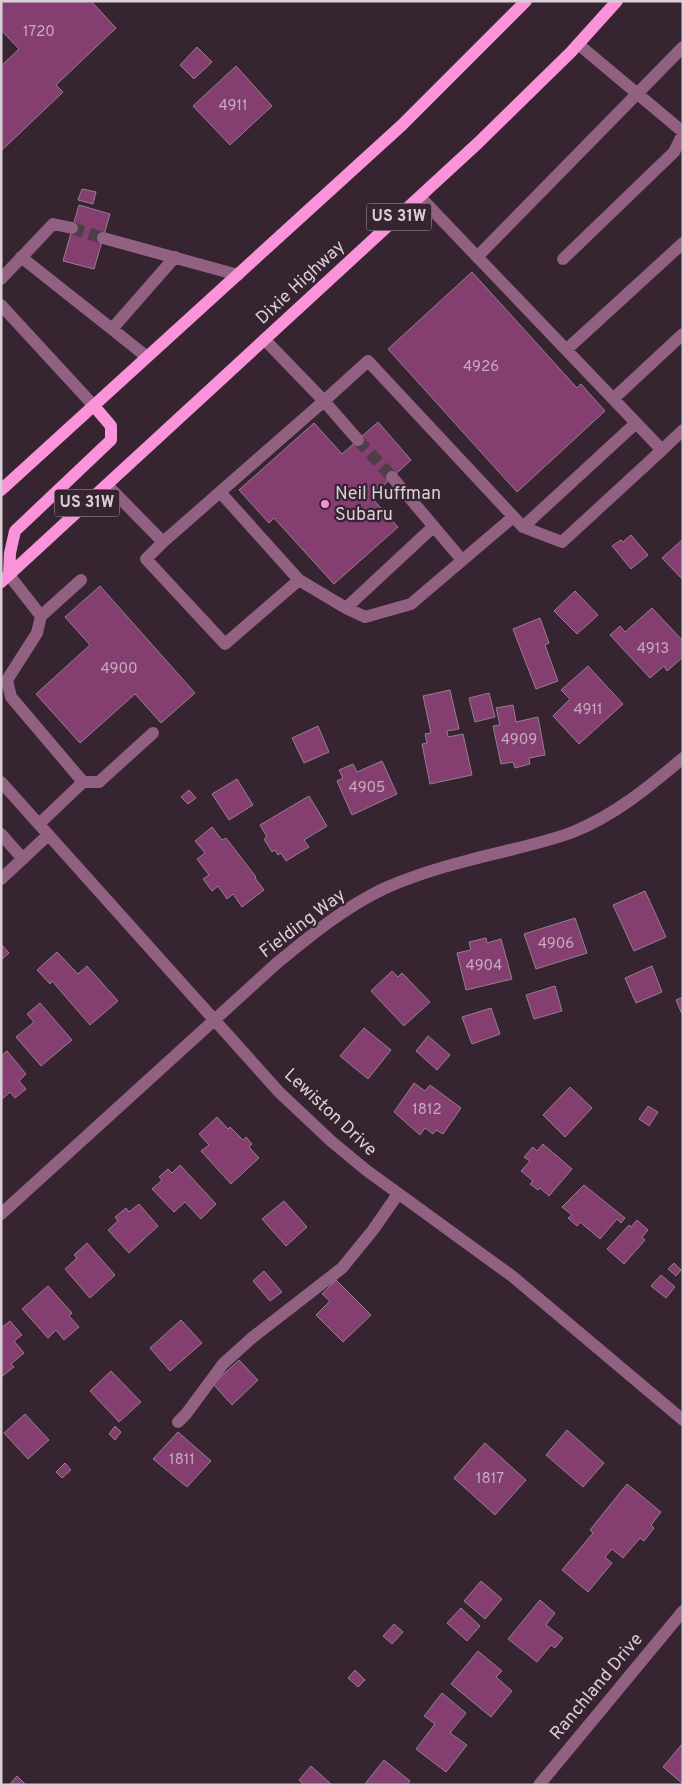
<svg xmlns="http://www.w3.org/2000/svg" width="684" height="1786" viewBox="0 0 684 1786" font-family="Overpass,sans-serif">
	<rect width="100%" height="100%" fill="#362430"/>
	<!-- building -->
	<path fill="#843e70" stroke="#967f8e" d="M1 1H91L116 28 56 85 63 92 1 151V66L19 49 1 30Z
		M197 47 212 62 194 79 180 65Z
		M236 66 272 106 230 145 193 106Z
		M82 189 96 192 93 204 78 200Z
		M79 205 110 214 94 269 63 261Z
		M472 272 577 388 581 384 605 411 517 492 388 349Z
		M378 422 411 460 371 497 398 527 334 584 274 518 269 523 239 490 314 423 342 454Z
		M631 535 648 555 631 569 612 546 621 540 623 542Z
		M683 539V580L662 558Z
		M100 586 195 693 161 723 135 694 80 743 36 694 90 645 65 617Z
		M575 591 598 615 577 634 554 611Z
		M652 608 683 641V657L667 671 664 666 650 678 610 635 620 626 625 632Z
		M540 618 549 643 545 645 558 681 536 689 513 629Z
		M588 666 623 704 579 744 553 716 570 699 561 690Z
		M450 690 459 729 447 731 448 737 463 734 472 775 430 784 422 744 427 743 425 734 431 733 423 696Z
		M489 693 495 717 475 722 469 698Z
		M513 705 516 722 538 717 545 755 529 758 530 764 515 768 513 762 501 764 493 726 500 725 496 708Z
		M318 726 329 752 304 763 292 738Z
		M382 761 397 794 352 815 337 781 343 778 339 770 353 764 357 772Z
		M237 779 253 805 229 820 212 794Z
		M189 790 196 798 188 804 181 797Z
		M309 796 327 826 304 840 309 847 286 861 281 853 278 855 275 850 272 852 264 839 267 837 260 825Z
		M212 827 222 840 226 838 256 877 255 878 264 890 242 907 233 894 227 899 218 886 212 891 203 879 209 875 197 859 205 853 195 841Z
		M645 891 666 937 634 951 613 905Z
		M575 918 587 953 536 969 524 934Z
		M486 938 487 943 501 939 512 979 466 990 457 953 471 950 469 942Z
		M1 944 9 953 1 960Z
		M57 952 78 974 87 966 118 1001 90 1025 52 981 50 984 37 970Z
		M652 966 662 992 636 1003 625 978Z
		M392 971 398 977 402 973 430 1002 404 1026 371 991Z
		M555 986 562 1011 534 1019 526 995Z
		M683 997V1014H682L676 1000Z
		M40 1003 72 1040 41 1066 16 1037 34 1022 27 1014Z
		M491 1008 500 1034 472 1044 462 1017Z
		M364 1028 391 1050 368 1079 340 1056Z
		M428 1036 450 1055 437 1070 416 1051Z
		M7 1051 26 1074 19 1081 26 1089 15 1098 10 1092 1 1100V1056Z
		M414 1083 425 1091 430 1085 461 1108 443 1134 436 1130 433 1134 425 1128 420 1135 394 1112Z
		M570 1087 592 1108 565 1137 543 1115Z
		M648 1106 658 1112 649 1126 639 1119Z
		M217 1117 228 1129 230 1127 243 1140 246 1137 252 1144 249 1147 259 1158 231 1184 201 1151 209 1145 199 1134Z
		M543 1144 572 1169 549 1196 540 1188 538 1190 530 1184 533 1181 521 1171 530 1161 524 1157 533 1147 537 1151Z
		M180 1165 216 1204 201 1219 185 1202 174 1212 152 1189 162 1180 159 1177 168 1169 172 1173Z
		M584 1185 625 1218 621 1223 617 1219 600 1239 580 1222 577 1226 568 1218 572 1215 562 1207Z
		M284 1201 307 1227 286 1246 262 1219Z
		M139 1204 158 1226 129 1253 108 1230 118 1221 115 1217 126 1208 129 1212Z
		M637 1220 648 1230 642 1237 645 1240 624 1264 607 1249 629 1225 631 1227Z
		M87 1243 115 1275 90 1298 65 1269 77 1258 74 1255Z
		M674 1263 681 1270 676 1276 668 1269Z
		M264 1271 282 1292 270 1301 253 1281Z
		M661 1275 675 1287 666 1298 651 1286Z
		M336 1280 371 1315 343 1342 316 1315 330 1301 322 1294Z
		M48 1286 72 1313 69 1316 79 1327 64 1340 56 1330 48 1338 22 1309Z
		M181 1320 202 1343 170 1371 150 1348Z
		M10 1321 22 1335 14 1341 24 1353 11 1364 14 1367 1 1377V1328Z
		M239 1360 258 1380 232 1405 213 1384Z
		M111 1371 141 1402 119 1422 90 1391Z
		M25 1414 49 1440 28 1459 4 1433Z
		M115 1426 121 1432 115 1440 109 1434Z
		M567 1430 604 1463 583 1487 546 1455Z
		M178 1432 211 1461 187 1487 153 1459Z
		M485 1443 526 1480 495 1515 454 1478Z
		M65 1463 71 1470 62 1478 56 1472Z
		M627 1484 661 1512 651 1525 654 1528 644 1541 640 1538 623 1558 612 1549 605 1557 612 1563 588 1592 562 1570 593 1533 590 1530Z
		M481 1581 502 1599 485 1619 464 1601Z
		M540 1600 555 1613 546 1625 563 1638 555 1648 551 1645 537 1662 508 1639Z
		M461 1608 480 1626 467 1641 447 1623Z
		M394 1624 403 1632 392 1644 383 1636Z
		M478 1651 502 1671 496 1677 512 1691 491 1717 451 1684Z
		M355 1670 365 1680 358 1687 348 1678Z
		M442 1693 466 1713 450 1733 467 1745 446 1772 416 1749 435 1724 424 1716Z
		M683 1743V1784L663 1767Z
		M384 1760 410 1781 407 1785H364Z
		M311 1766 332 1785H304L299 1780Z
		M17 1776 26 1785H9Z"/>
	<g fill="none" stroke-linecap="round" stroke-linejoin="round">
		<!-- minor-tunnel -->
		<path stroke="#4f3e49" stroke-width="12" stroke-dasharray="12 6" stroke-linecap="butt" d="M72 228 103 238
			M358 440 392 477"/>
		<!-- minor -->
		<path stroke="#926182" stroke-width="12" d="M578 44 683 132
			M420 197 662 450 683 430
			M103 238 238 275
			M21 257 112 329 175 257
			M477 257 683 47
			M563 259 674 152 683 134
			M1 279 53 224 72 228
			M1 305 94 406
			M112 329 147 357
			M265 340 324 401 368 361 523 527 636 423
			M566 350 683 243
			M613 399 683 334
			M392 477 462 560
			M107 485 163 542 324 401 358 440
			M523 527 562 542 662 450
			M163 542 146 559 225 644 299 580 220 492
			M9 575 41 616 37 633 7 680 11 697 83 782 39 824
			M299 580 346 608 365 617 411 604 513 517
			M346 608 433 527
			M41 616 81 580
			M1 782 279 1092 331 1141 366 1170 512 1276 683 1420
			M83 782H99L153 733
			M1 834 23 859
			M1 879 48 835
			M1 1214 277 963C311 935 344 908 383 889 410 877 438 868 466 861 502 851 538 845 573 832 615 815 649 787 683 758
			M178 1422 186 1414 223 1364 253 1337 342 1268 373 1230 398 1194
			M539 1785 683 1611"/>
		<!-- major -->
		<path stroke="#fa93da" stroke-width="12" d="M1 490 402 125 526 1
			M9 575 10 553 15 531 111 440V426L94 406
			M1 582 478 143 571 52 617 1"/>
	</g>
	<!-- markers -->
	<circle fill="#f491d4" stroke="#362430" stroke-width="2" cx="325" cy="504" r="5"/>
	<g text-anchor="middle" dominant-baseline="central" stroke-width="4.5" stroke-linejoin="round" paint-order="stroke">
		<!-- number labels -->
		<g font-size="15" fill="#c5abbd">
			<text x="39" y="32">1720</text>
			<text x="233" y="106">4911</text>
			<text x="481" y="367">4926</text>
			<text x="653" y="649">4913</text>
			<text x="119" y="669">4900</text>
			<text x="588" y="710">4911</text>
			<text x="519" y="740">4909</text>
			<text x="367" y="788">4905</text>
			<text x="556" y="944">4906</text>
			<text x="484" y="966">4904</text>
			<text x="427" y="1110">1812</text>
			<text x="182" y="1460">1811</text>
			<text x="490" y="1479">1817</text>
		</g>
		<!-- shield labels -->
		<g fill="#362430" stroke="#aa9ca5" stroke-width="1">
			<rect x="366.5" y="203.5" width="65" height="27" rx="4"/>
			<rect x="54.5" y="489.5" width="65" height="27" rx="4"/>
		</g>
		<g font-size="16" font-weight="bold" fill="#dbcfd7">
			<text x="399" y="217">US 31W</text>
			<text x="87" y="503">US 31W</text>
		</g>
		<!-- street labels -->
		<g font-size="18" fill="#dbcfd7" stroke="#362430">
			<text transform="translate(301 283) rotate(-43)">Dixie Highway</text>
			<text transform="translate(303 924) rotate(-37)">Fielding Way</text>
			<text transform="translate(330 1113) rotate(43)">Lewiston Drive</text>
			<text transform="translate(597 1687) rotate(-50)">Ranchland Drive</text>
		</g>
		<!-- poi labels -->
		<g font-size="18" fill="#dbcfd7" stroke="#362430" text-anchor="start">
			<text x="335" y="494">Neil Huffman<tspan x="335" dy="21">Subaru</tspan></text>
		</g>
	</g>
	<!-- border -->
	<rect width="684" height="1786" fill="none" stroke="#dbcfd7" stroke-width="5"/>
</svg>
